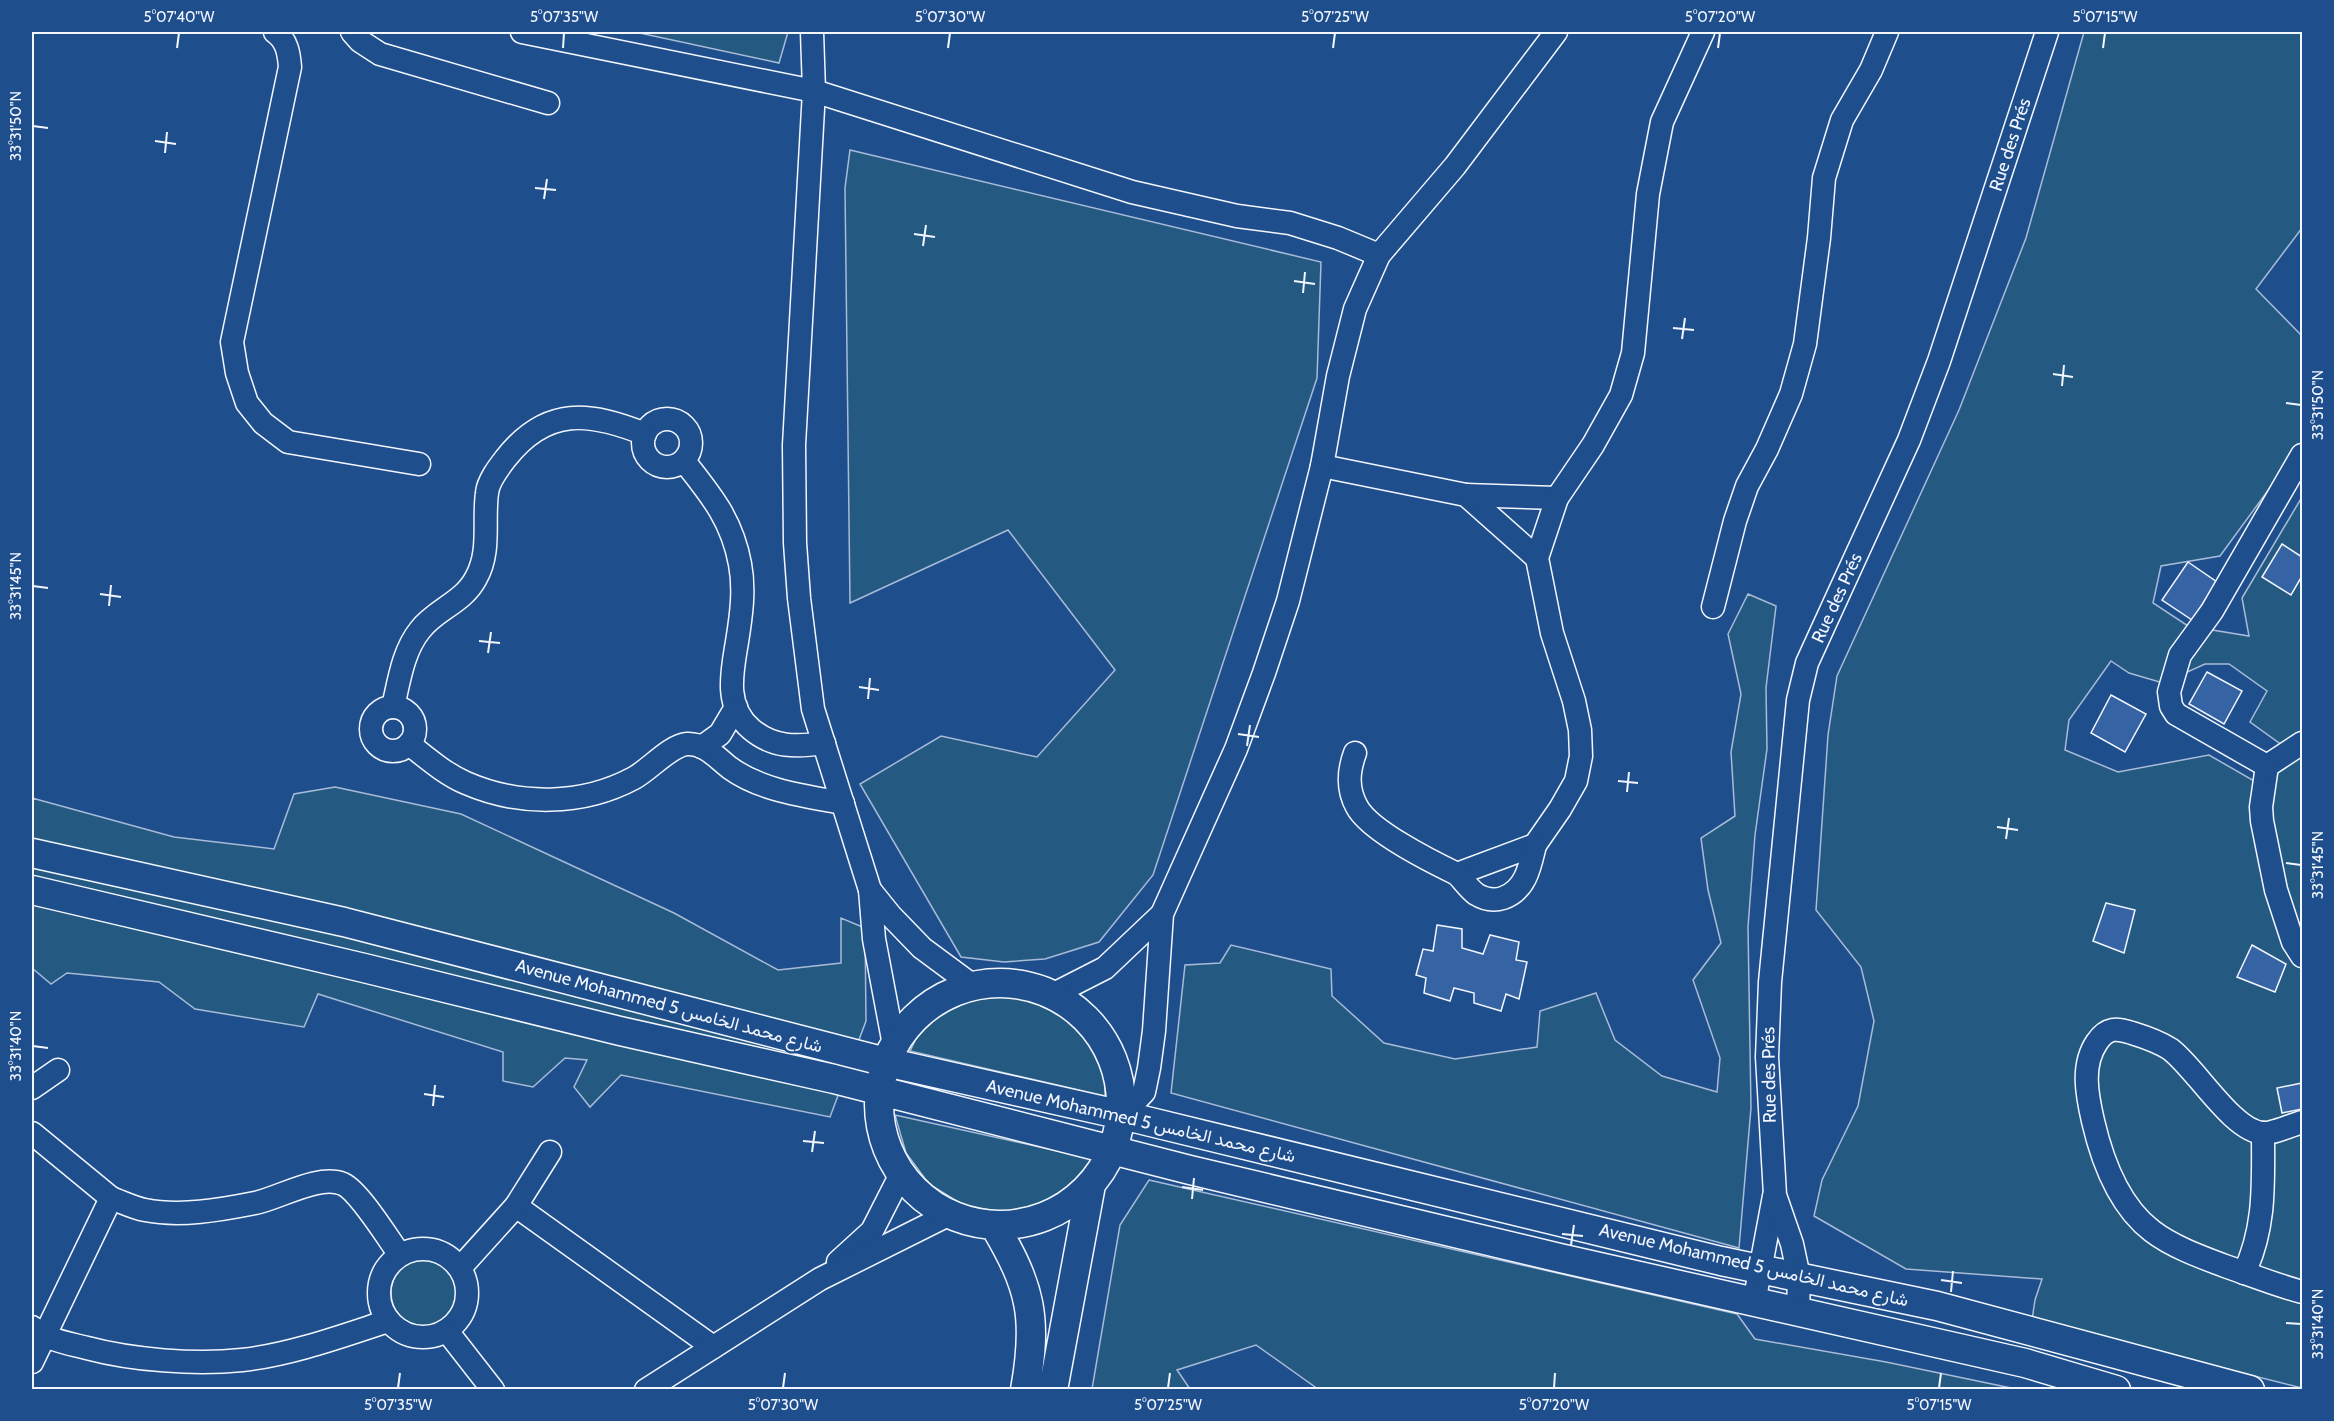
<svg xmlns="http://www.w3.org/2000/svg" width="2334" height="1421" viewBox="0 0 2334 1421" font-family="Cabin,Vazirmatn,sans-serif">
	<rect width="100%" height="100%" fill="#1f4e8c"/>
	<!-- green -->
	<path fill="#245a82" stroke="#a8bbd7" stroke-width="1.5" fill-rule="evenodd" d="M635 32H788L779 63Z
		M2084 32H2302V228L2256 289 2302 336V444L2220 556 2161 566 2153 603 2188 626 2249 636 2242 598 2302 497V1388L2032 1320 2035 1300 2042 1279 1906 1269 1814 1216 1822 1180 1858 1106 1874 1021 1861 967 1816 910 1828 735 1837 676 1959 410 2026 238ZM2111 661 2129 673 2163 683 2205 664H2229L2267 691 2250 722 2286 748 2261 785 2209 755 2118 772 2065 750 2069 720Z
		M850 150 1321 262 1317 378 1153 875 1099 942 1045 959 1004 962 961 957 860 784 941 736 1037 757 1115 670 1008 530 850 603 845 188Z
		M1748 594 1776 606 1766 688 1767 749 1755 835 1748 927 1751 1108 1739 1248 1171 1093 1185 965 1220 963 1231 945 1331 969 1332 996 1384 1043 1455 1059 1537 1047 1540 1011 1596 993 1615 1040 1662 1076 1717 1092 1720 1058 1693 980 1721 943 1708 890 1701 838 1735 816 1731 752 1741 694 1728 634Z
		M335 787 461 814 674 913 778 970 841 963V918L865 928 866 1021 830 1117 621 1075 590 1107 574 1087 587 1060 565 1058 533 1087 503 1081V1052L318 994 304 1027 195 1009 159 982 67 973 51 984 32 968V798L174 837 274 849 294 794Z
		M982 996H1021L1058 1010 1087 1037 1105 1072V1096L910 1051C923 1018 951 1008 982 996Z
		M895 1115 1094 1159 1074 1184 1041 1204 1002 1212 963 1205 929 1184 906 1153Z
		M1149 1180 1737 1314 1755 1339 1886 1362 2016 1389H1318L1256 1345 1177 1370 1190 1389H1092L1120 1225Z
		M391 1293a34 34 0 1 1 68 0a34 34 0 1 1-68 0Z"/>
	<!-- building -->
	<path fill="#3563a3" stroke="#f2f6ff" stroke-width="1.5" d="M2282 544 2302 557V576L2291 595 2262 577Z
		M2188 562 2217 582 2192 620 2162 600Z
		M2207 672 2242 691 2224 724 2189 704Z
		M2111 695 2146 714 2125 752 2091 733Z
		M2106 903 2135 910 2124 953 2093 941Z
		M1437 925 1462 929V948L1483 954 1490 935 1519 942 1516 960 1527 962 1519 999 1506 994 1501 1011 1474 1003V993L1454 988 1450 1001 1424 993 1426 978 1416 975 1423 949 1433 951Z
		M2252 945 2286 964 2275 992 2237 977Z
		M2302 1083V1109L2282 1113 2277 1088Z"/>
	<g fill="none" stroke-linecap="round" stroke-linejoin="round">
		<!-- minor casing -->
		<g stroke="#f2f6ff" stroke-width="25">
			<g id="minor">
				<path d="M275 32C287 40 289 54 290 67L232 342 237 373 247 403 263 423 288 442 419 464"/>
				<path d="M352 32 360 41 380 54 548 103"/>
				<path d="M522 32 814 91 1132 192 1237 216 1290 223 1338 238 1379 255"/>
				<path d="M812 32 814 91 794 445 795 543 799 598 813 709 870 890 874 939 894 1045"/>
				<circle cx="667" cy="443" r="24"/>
				<path d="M684 461C711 495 732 520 740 564 745 590 741 617 737 642 732 672 724 706 751 729 773 748 797 747 824 743"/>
				<path d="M1322 466 1466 495 1537 558"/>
				<path d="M1466 495 1557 498"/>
				<path d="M1713 607 1735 521 1747 486 1767 449 1791 394 1805 344 1819 238 1824 178 1842 120 1871 70 1887 32"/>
				<circle cx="393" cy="729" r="22"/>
				<path d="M393 707C399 681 403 651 420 630 436 609 463 603 476 578 491 551 483 522 487 493 488 481 499 467 506 458 547 406 590 412 645 434"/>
				<path d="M2302 743 2267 766 2261 807 2262 821 2276 890 2293 942 2302 956"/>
				<path d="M409 744C427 758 445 774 466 783 519 806 582 806 634 778 649 770 671 745 687 744 705 743 717 758 730 768 762 791 805 796 843 803"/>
				<path d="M702 747 720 734 736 707"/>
				<path d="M1355 753C1348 772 1347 789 1357 807 1370 831 1432 862 1457 874L1535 845 1560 809 1576 781 1581 756 1580 730 1574 701 1552 633 1537 558 1557 498 1593 445 1621 395 1633 353 1648 194 1662 122 1703 32"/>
				<path d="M2267 766 2176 714 2171 706 2169 692 2180 655 2212 611 2302 455"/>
				<path d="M1457 874C1463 880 1469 889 1476 894 1484 899 1494 901 1503 898 1526 890 1530 866 1535 845"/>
				<path d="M870 890 891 916 922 948 972 985"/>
				<path d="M1054 994 1105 968 1162 914"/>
				<path d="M32 1088 58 1070"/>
				<path d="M1122 1115 1144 1092 1149 1068 1154 1031 1162 914 1236 749 1264 673 1288 601 1322 466 1338 376 1355 309 1379 255 1455 166 1556 32"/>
				<path d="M2302 1122C2292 1125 2272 1134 2263 1133 2232 1131 2195 1067 2170 1049 2159 1042 2145 1037 2132 1033 2117 1028 2107 1027 2097 1042 2081 1065 2087 1095 2093 1121 2102 1160 2118 1205 2152 1231 2173 1247 2201 1257 2225 1266 2251 1275 2276 1285 2302 1292"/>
				<path d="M32 1133 111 1198"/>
				<path d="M516 1206 713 1347"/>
				<circle cx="423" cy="1293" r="44"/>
				<path d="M838 1262 872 1231 901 1174"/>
				<path d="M460 1268 516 1206 550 1152"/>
				<path d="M2244 1273C2266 1227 2263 1182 2263 1133"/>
				<path d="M1754 1303 1774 1196"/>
				<path id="s1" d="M1798 1313 1799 1277 1792 1244 1775 1195 1767 1057 1770 982 1798 700 1807 663 1909 440 1939 361 2047 32"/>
				<path d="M32 1327C47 1340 67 1343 87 1348 132 1360 195 1365 242 1360 290 1355 342 1336 388 1321"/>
				<path d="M447 1331 493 1390"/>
				<path d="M32 1362 111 1198C122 1202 134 1208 145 1210 180 1217 220 1210 255 1203 280 1198 318 1174 343 1184 359 1191 389 1240 400 1255"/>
				<path d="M646 1390 820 1279 950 1214"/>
			</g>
		</g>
		<!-- major casing -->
		<g stroke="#f2f6ff" stroke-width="31">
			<path id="major" d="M32 853 344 922 886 1062 1122 1115 1721 1261 1937 1306 2250 1390
				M32 890 364 968 620 1031 834 1079 1190 1170 1560 1258 2025 1363 2116 1390
				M879 1104a121 121 0 1 1 242 0a121 121 0 1 1-242 0Z
				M994 1225C1031 1287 1038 1318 1025 1390
				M1053 1390 1091 1185"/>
		</g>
		<!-- minor -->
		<use href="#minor" stroke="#1f4e8c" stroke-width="22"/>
		<!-- major -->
		<use href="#major" stroke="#1f4e8c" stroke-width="28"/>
	</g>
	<!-- ticks -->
	<path fill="none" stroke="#f2f6ff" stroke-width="2" d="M177 48 179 33M563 48 564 33M948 48 950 33M1333 48 1335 33M1718 48 1720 33M2103 48 2105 33M33 126 48 128M155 141 176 144M165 153 167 132M535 188 556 190M544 199 547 179M914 234 935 237M923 246 926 225M1294 281 1315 284M1303 293 1305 272M1673 328 1694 330M1682 339 1685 318M2053 374 2073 377M2062 386 2064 365M2286 403 2301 405M33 586 48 588M100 594 121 597M109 606 111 585M479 641 500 643M488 653 491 632M859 687 879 690M868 699 870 678M1238 734 1259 737M1247 746 1250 725M1618 781 1638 783M1627 792 1629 772M1997 827 2018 830M2006 839 2009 818M2286 863 2301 865M33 1046 48 1048M424 1094 444 1097M433 1106 435 1085M803 1141 824 1143M812 1152 815 1131M1182 1187 1203 1190M1192 1199 1194 1178M1562 1234 1583 1236M1571 1245 1574 1225M1941 1280 1962 1283M1951 1292 1953 1271M2286 1323 2301 1324M398 1388 400 1373M783 1388 785 1373M1168 1388 1170 1373M1554 1388 1555 1373M1939 1388 1941 1373"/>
	<g text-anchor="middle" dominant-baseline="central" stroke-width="4.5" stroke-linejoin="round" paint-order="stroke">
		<!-- street labels -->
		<g font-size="18" fill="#f2f6ff" stroke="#1f4e8c">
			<text stroke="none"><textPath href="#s1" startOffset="1214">Rue des Prés</textPath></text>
			<text stroke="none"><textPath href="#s1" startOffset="728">Rue des Prés</textPath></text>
			<text transform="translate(669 1006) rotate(15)">Avenue Mohammed 5 شارع محمد الخامس</text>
			<text transform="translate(1769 1075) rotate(-91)">Rue des Prés</text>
			<text transform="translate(1141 1121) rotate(13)">Avenue Mohammed 5 شارع محمد الخامس</text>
			<text transform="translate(1754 1265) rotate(13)">Avenue Mohammed 5 شارع محمد الخامس</text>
		</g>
	</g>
	<!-- border -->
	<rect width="2334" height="1421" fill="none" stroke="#1f4e8c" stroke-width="66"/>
	<rect x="33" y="33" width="2268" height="1355" fill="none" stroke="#f2f6ff" stroke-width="2"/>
	<g font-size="15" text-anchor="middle" fill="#f2f6ff">
		<text x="179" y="22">5°07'40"W</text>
		<text x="564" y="22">5°07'35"W</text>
		<text x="950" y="22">5°07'30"W</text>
		<text x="1335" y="22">5°07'25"W</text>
		<text x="1720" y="22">5°07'20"W</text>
		<text x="2105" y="22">5°07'15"W</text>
		<text transform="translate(16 126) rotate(-90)" y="5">33°31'50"N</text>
		<text transform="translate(2318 405) rotate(-90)" y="5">33°31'50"N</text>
		<text transform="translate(16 586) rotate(-90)" y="5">33°31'45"N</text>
		<text transform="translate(2318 865) rotate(-90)" y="5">33°31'45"N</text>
		<text transform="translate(16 1046) rotate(-90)" y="5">33°31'40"N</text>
		<text transform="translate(2318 1324) rotate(-90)" y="5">33°31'40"N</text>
		<text x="398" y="1410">5°07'35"W</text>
		<text x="783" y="1410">5°07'30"W</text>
		<text x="1168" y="1410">5°07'25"W</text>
		<text x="1554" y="1410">5°07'20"W</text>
		<text x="1939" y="1410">5°07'15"W</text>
	</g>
</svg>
